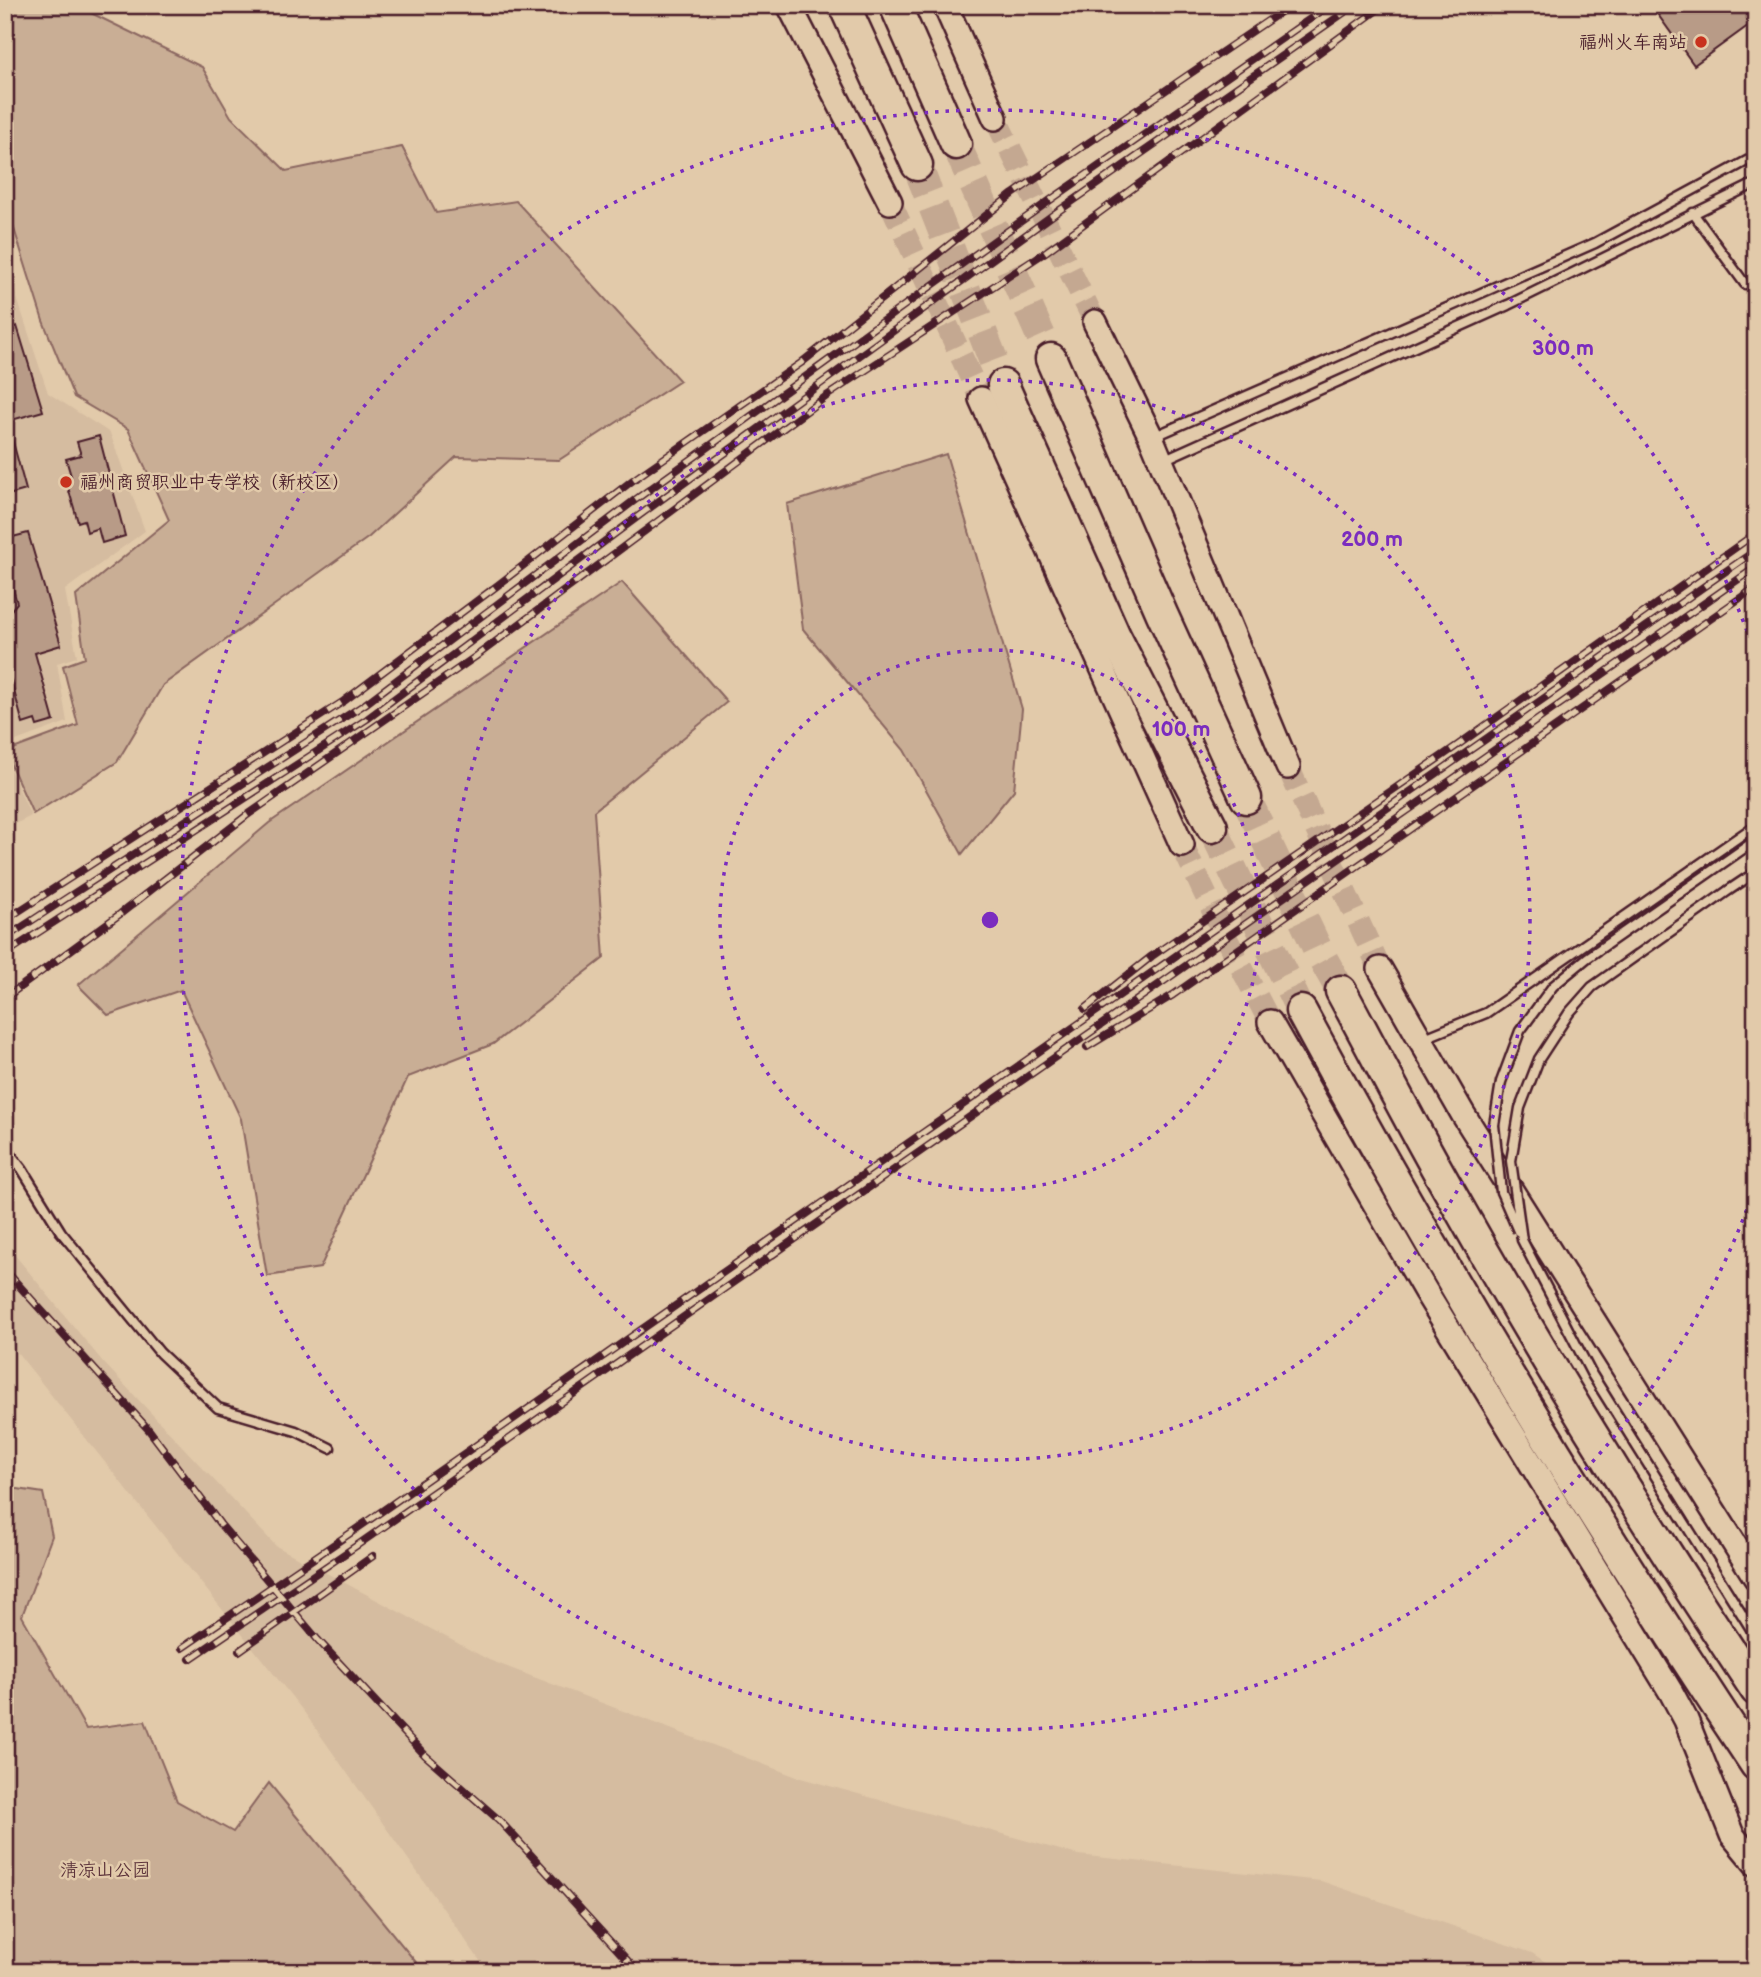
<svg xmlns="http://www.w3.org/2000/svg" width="1761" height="1977" viewBox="0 0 1761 1977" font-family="'Balsamiq Sans','LXGW WenKai TC',sans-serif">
	<rect width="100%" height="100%" fill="#e2caaa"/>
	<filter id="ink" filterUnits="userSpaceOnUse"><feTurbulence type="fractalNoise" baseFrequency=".0143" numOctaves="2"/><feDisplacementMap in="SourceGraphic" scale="14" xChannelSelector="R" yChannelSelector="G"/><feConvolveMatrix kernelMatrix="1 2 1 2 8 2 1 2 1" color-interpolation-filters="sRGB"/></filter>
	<g filter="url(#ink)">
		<!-- built -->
		<path fill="#d5bca0" d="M5 261 48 393 110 433 145 531 65 590 77 657 57 663 67 722 5 745Z
			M5 758 31 816 5 829Z
			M5 1243 103 1362 276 1546 489 1660 797 1777 1078 1855 1321 1881 1532 1953 1560 1972H488L304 1712 5 1337Z"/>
		<!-- green -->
		<path fill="#c9ae95" stroke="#8a6660" stroke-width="2" d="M5 5H88L89 12 202 67 231 117 286 171 402 147 436 213 516 201 680 381 559 460 456 457 369 537 163 685 117 762 33 814 5 752 78 725 63 666 85 658 76 596 169 520 128 429 74 397 43 321 5 200Z
			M946 454 1022 709 1014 790 962 854 904 750 803 629 787 504Z
			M622 582 727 702 594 811 604 958 493 1044 408 1077 320 1268 267 1276 241 1119 181 990 108 1015 78 985 269 823Z
			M5 1487 43 1493 52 1536 22 1616 86 1729 145 1721 177 1801 233 1832 269 1783 424 1972H5Z"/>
		<!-- building -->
		<path fill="#b89b87" stroke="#4a1f2b" stroke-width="2" d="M1651 5H1756V20L1694 65Z
			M17 326 43 411 5 422V330Z
			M10 431 26 490 5 496V432Z
			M99 436 125 536 102 543 98 528 87 532 84 520 78 522 65 477 71 476 66 459 81 455 77 442Z
			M28 533 61 645 35 653 54 721 37 726 35 720 23 724 11 680 5 682V622L6 616 17 603 5 561V539Z"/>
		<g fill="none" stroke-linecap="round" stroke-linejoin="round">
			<!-- secondary-tunnel -->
			<path stroke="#c4a891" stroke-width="23" stroke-dasharray="23 11" stroke-linecap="butt" d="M995 118 1095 322
				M890 202 981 399
				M1288 767 1380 969
				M1182 845 1225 936 1270 1022"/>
			<!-- highway-tunnel -->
			<path stroke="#c4a891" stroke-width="30" stroke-dasharray="30 15" stroke-linecap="butt" d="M956 144 1051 359
				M917 165 1003 385
				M1246 798 1318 950 1341 991
				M1212 827 1301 1011"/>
			<!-- lane casing -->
			<g stroke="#4a1f2b" stroke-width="13">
				<path id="lane" d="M1693 213 1745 284
					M1153 437 1595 243 1756 156
					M1163 460 1508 305 1756 183
					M1729 890 1756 872
					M1422 1039 1486 1013 1756 825
					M5 1147 22 1169 61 1232 160 1353 218 1408 296 1431 330 1448"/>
			</g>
			<!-- secondary casing -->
			<g stroke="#4a1f2b" stroke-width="28">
				<path id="secondary" d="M789 5 890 202
					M945 5 995 118
					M1095 322 1151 437 1288 767
					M981 399 1182 845
					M1380 969 1463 1114 1756 1578
					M1270 1022 1426 1292 1671 1692 1686 1720 1732 1835 1756 1864"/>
			</g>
			<!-- highway casing -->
			<g stroke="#4a1f2b" stroke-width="35">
				<path id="highway" d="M844 5 917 165
					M895 5 956 144
					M1051 359 1162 614 1246 798
					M1003 385 1115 636 1212 827
					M1341 991C1379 1061 1415 1132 1455 1201 1549 1368 1650 1531 1756 1690
					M1301 1011C1440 1269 1593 1521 1756 1765"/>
			</g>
			<!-- lane -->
			<use href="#lane" stroke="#e2caaa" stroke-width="8"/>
			<!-- secondary -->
			<use href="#secondary" stroke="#e2caaa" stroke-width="23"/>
			<!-- highway -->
			<use href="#highway" stroke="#e2caaa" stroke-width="30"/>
			<!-- rail casing -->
			<g stroke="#4a1f2b" stroke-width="8">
				<path id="rail" d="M5 920 344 701 498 585 633 480 801 363 1013 194 1291 5
					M5 938 365 704 635 500 1049 201 1330 5
					M5 954 367 719 644 512 1057 212 1355 5
					M5 998 120 914 246 816 475 657 828 395 1044 253 1384 5
					M1085 1009 1152 956 1455 747 1756 533
					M1087 1047 1173 995 1756 587
					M5 1270 149 1430 220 1524 318 1640 425 1755 499 1820 638 1972
					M182 1648 352 1532 1756 550
					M239 1651 373 1556
					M190 1659 359 1544 1756 567"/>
			</g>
			<!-- rail -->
			<use href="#rail" stroke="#e2caaa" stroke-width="5" stroke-dasharray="16" stroke-linecap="butt"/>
			<!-- lane-bridge casing -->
			<g stroke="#4a1f2b" stroke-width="13" stroke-linecap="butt">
				<path id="lane-bridge" d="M1729 890 1592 987 1569 1013 1539 1059 1520 1108 1511 1161 1522 1240 1541 1277 1591 1373 1756 1637
					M1518 1231 1501 1192 1494 1125 1501 1082 1520 1031 1553 986 1587 958 1756 840"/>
			</g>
			<!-- lane-bridge -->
			<use href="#lane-bridge" stroke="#e2caaa" stroke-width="8"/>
		</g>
	</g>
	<!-- distance rings -->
	<g fill="none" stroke="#7b2cbf" stroke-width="3.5" stroke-dasharray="3.5 7">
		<circle cx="990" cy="920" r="270"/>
		<circle cx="990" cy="920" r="540"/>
		<path d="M1754 1190A810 810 0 1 1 1754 650"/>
	</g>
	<!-- markers -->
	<g fill="#c8321e" stroke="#e2caaa" stroke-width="2.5">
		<circle cx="1701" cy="42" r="7"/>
		<circle cx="66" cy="482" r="7"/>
	</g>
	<g text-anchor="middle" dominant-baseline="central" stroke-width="5" stroke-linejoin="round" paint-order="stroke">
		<!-- poi labels -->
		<g font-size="18" fill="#4a1f2b" stroke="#e2caaa" text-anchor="end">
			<text x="1687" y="42">福州火车南站</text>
			<text x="80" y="482" text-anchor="start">福州商贸职业中专学校（新校区）</text>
		</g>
		<!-- park labels -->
		<g font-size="18" fill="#5d343b" stroke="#e2caaa">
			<text x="105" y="1870">清凉山公园</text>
		</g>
	</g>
	<circle cx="990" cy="920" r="10" fill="#7b2cbf" stroke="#e2caaa" stroke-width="3.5"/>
	<g font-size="21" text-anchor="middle" font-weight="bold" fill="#7b2cbf" stroke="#e2caaa" stroke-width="5" stroke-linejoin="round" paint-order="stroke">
		<text x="1563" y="355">300 m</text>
		<text x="1372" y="546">200 m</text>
		<text x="1181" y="736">100 m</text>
	</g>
	<!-- margin -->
	<rect width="1761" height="1977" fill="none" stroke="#e2caaa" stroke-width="28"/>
	<rect x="14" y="14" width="1733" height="1949" fill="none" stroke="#4a1f2b" stroke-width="2.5" filter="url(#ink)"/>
</svg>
